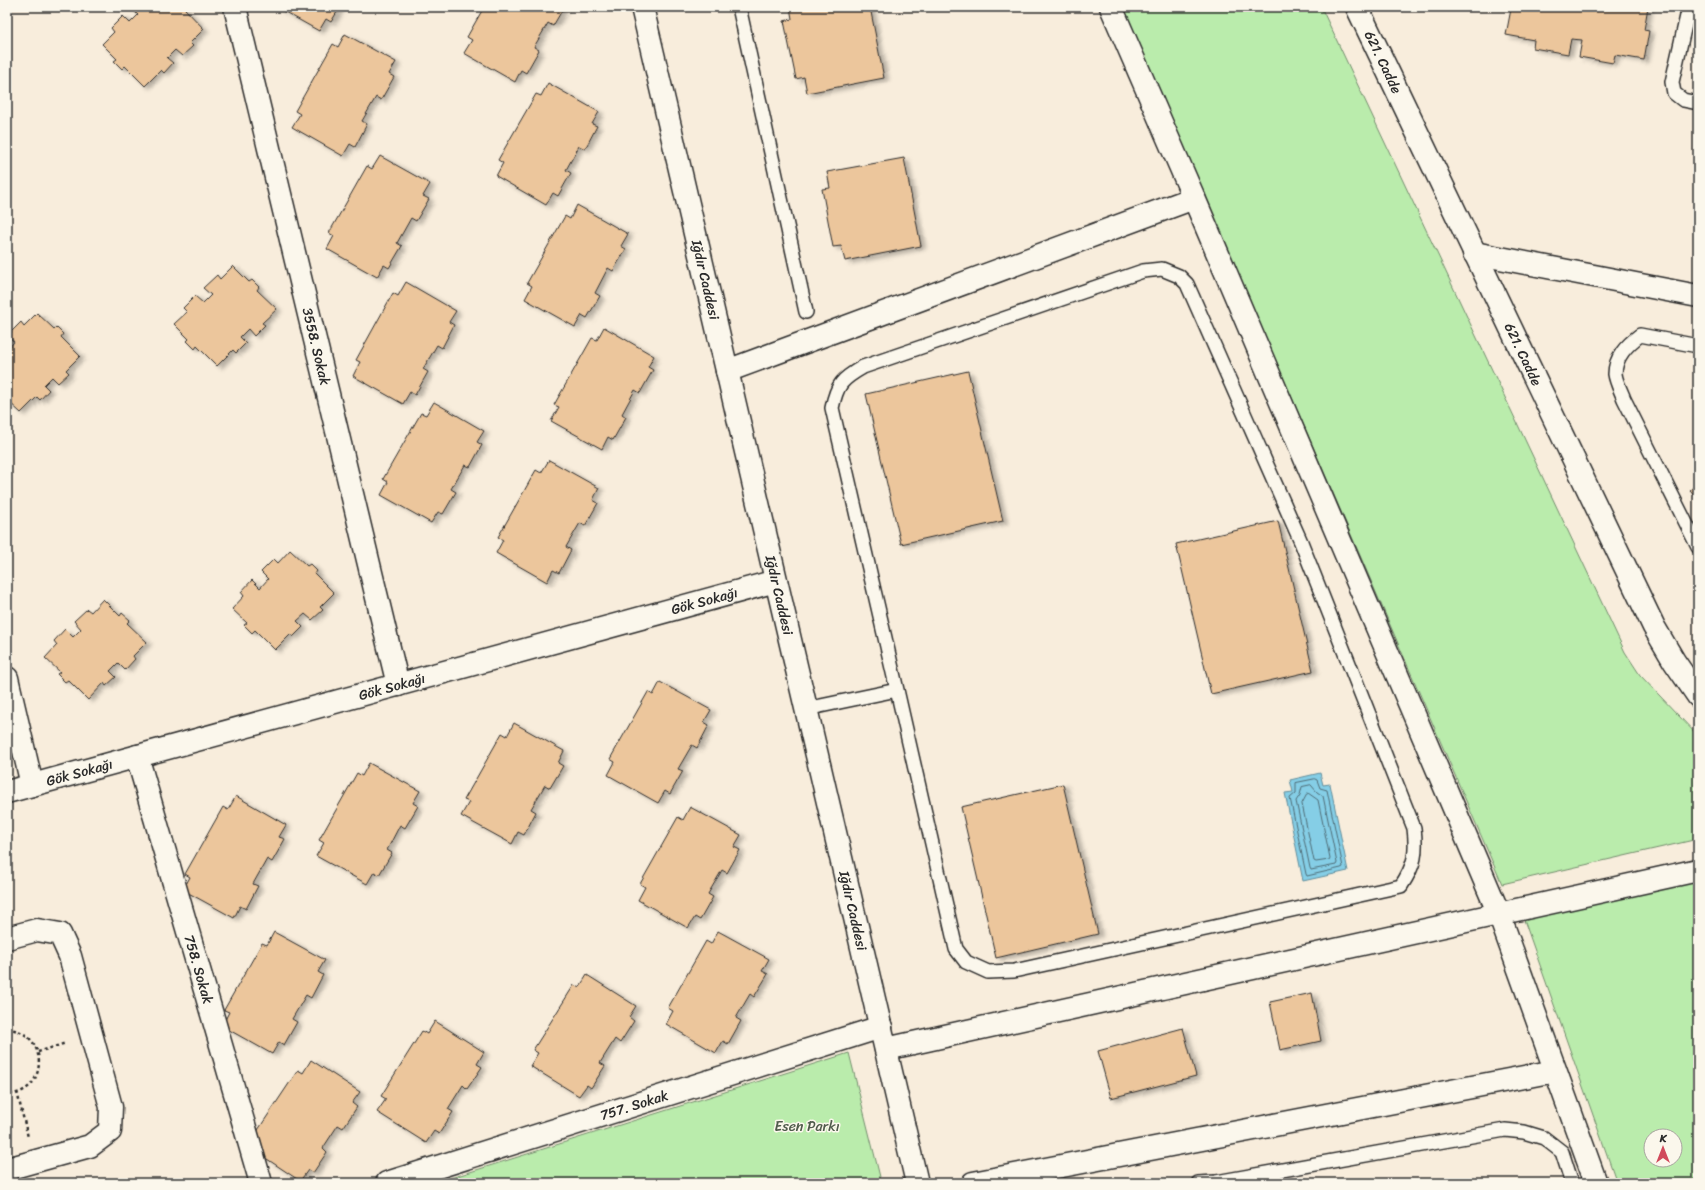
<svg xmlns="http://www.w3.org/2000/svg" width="1705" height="1190" viewBox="0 0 1705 1190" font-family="Sriracha,sans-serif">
	<defs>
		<filter id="shadow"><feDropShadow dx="4.5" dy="2.5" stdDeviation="2" flood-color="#0004"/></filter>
	</defs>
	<rect width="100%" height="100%" fill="#f8eddc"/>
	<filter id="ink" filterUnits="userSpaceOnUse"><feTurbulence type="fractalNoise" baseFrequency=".025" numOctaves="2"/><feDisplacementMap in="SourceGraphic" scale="8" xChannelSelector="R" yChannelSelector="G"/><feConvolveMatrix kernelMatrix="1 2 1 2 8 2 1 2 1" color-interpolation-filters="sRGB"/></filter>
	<g filter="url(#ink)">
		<!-- green -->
		<path fill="#baecac" stroke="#728c6c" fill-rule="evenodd" d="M1123 7H1321L1625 652 1640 675 1698 736V839L1502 884Z
			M1698 879V1183H1617L1523 917ZM1651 1136H1675V1160H1651Z
			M849 1053 881 1181 875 1183H435Z"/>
		<!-- water -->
		<path fill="#85cee6" stroke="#618d9b" d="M1320 773 1323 785 1330 784 1348 871 1303 881 1285 793 1293 792 1290 780Z"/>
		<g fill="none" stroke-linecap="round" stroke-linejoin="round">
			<!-- shore -->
			<path stroke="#4f6c76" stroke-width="1" d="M1315 779 1317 780 1320 788 1327 790 1343 867 1341 868 1307 876 1306 874 1290 798 1296 793V783Z
				M1311 785 1317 792 1323 796 1337 863 1336 865 1311 870 1310 868 1296 801 1300 795 1302 787Z
				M1308 793 1318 800 1330 858 1329 860 1316 862 1314 861 1302 804Z"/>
		</g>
		<!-- building -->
		<path fill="#ecc69c" stroke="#2b2b2b" filter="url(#shadow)" d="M133 7H187L185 9 204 29 190 43 193 46 182 56 175 50 167 58 173 63 164 73 161 70 145 86 125 66 122 69 114 61 117 59 102 44 114 32 111 28 123 16 130 23 138 15 131 8Z
			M276 7H340L331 22 326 19 319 31Z
			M484 7H564L553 26 548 23 534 47 539 50 526 73 521 70 515 82 464 53 472 40 467 37Z
			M790 7H870L884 78 807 93 804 77 796 79 784 21 792 19Z
			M1516 7H1648L1644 30 1649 31 1644 60 1615 55 1613 63 1579 57 1582 40 1571 39 1568 54 1533 48 1534 40 1506 35 1511 9 1516 10Z
			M345 34 396 62 389 74 394 77 381 100 376 97 362 121 367 124 355 147 350 144 343 156 292 127 300 114 295 111 333 44 338 47Z
			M548 83 599 112 592 124 597 126 585 149 579 146 566 170 571 173 558 196 553 193 546 205 496 176 503 163 498 160 536 94 541 96Z
			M380 156 430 184 423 196 429 199 416 221 411 218 397 243 402 246 389 268 384 265 377 277 327 249 334 236 329 233 367 166 372 169Z
			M904 158 921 246 845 261 841 246 833 247 822 189 830 188 827 172Z
			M577 205 628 234 621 246 626 249 613 271 608 268 595 293 600 296 587 318 582 315 575 327 525 299 532 286 527 283 565 216 570 219Z
			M233 266 249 282 252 280 259 287 257 290 277 309 262 323 265 325 254 336 248 329 240 337 246 343 236 353 233 350 217 366 197 346 195 349 187 341 189 339 174 324 187 312 183 308 195 296 203 303 211 295 203 288 217 275 220 279Z
			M406 282 456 311 449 322 454 325 442 348 437 345 423 369 428 372 415 395 410 392 403 404 353 376 360 362 356 360 393 293 398 296Z
			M37 313 54 329 56 327 63 334 61 337 80 356 66 370 69 373 58 383 52 377 44 385 49 390 40 400 37 397 21 413 7 400V350L14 342 8 335 21 322 24 326Z
			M604 327 654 356 648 367 653 370 640 393 635 390 622 414 626 417 613 440 608 437 602 449 551 421 559 407 554 405 592 338 597 340Z
			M968 371 1003 521 901 544 866 394Z
			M434 402 484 431 477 442 482 445 470 467 465 465 451 489 456 492 443 514 438 512 431 523 381 495 388 482 383 479 421 413 426 415Z
			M549 460 599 488 593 500 598 503 585 526 580 523 566 547 571 550 559 573 553 570 547 582 496 553 503 540 498 537 536 470 541 473Z
			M1698 483V499L1690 490Z
			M1278 521 1313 671 1211 694 1176 544Z
			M290 550 307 566 310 564 317 571 315 574 334 593 320 607 323 610 312 620 305 614 297 621 303 627 293 637 291 634 275 650 255 630 252 633 244 625 247 623 232 609 244 596 241 592 252 580 260 588 268 579 261 572 274 559 278 563Z
			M103 599 120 616 122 613 130 620 127 623 147 642 133 656 135 659 125 670 118 663 110 671 116 677 106 686 104 683 88 700 68 680 65 682 57 674 60 672 45 658 57 645 54 641 65 629 73 637 81 629 74 621 87 609 91 612Z
			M660 682 711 710 704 722 709 725 697 748 692 745 678 769 683 771 670 794 665 791 658 803 608 775 615 762 610 759 648 692 653 695Z
			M514 723 564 751 558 763 563 766 550 788 545 785 531 809 536 812 524 835 518 832 512 844 461 816 469 802 464 800 502 733 507 736Z
			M369 763 420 791 413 803 418 806 405 828 400 825 387 850 392 853 379 875 374 872 367 884 316 856 324 843 319 840 357 773 362 776Z
			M1063 784 1098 934 996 958 961 807Z
			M236 796 286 825 279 837 285 839 272 862 267 859 253 884 258 886 246 909 240 906 234 918 183 890 190 877 185 874 223 807 228 810Z
			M690 807 741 835 734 847 740 850 727 873 722 870 708 894 713 897 700 920 695 917 688 928 638 900 645 887 640 884 678 817 683 820Z
			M718 931 769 959 762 971 768 974 754 997 750 994 736 1018 741 1021 728 1044 723 1041 716 1053 666 1024 673 1011 668 1008 706 941 711 944Z
			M274 932 325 960 318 972 323 975 311 998 306 995 292 1019 297 1022 284 1045 279 1042 272 1054 222 1026 229 1012 224 1010 262 943 267 945Z
			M587 975 636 1006 629 1017 634 1021 620 1043 615 1039 600 1063 605 1066 591 1088 587 1085 579 1096 530 1066 538 1053 533 1050 574 985 579 988Z
			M1312 993 1321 1041 1280 1050 1270 1002Z
			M435 1021 484 1052 477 1064 482 1067 467 1089 463 1085 448 1109 453 1112 439 1134 434 1131 426 1143 377 1112 386 1099 381 1096 422 1031 427 1034Z
			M1183 1028 1196 1076 1111 1098 1098 1051Z
			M311 1060 360 1092 352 1103 357 1107 343 1128 338 1125 323 1148 327 1152 313 1173 308 1170 300 1181 252 1149 260 1136 256 1133 298 1070 303 1073Z"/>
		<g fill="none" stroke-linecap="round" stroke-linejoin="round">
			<!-- lane casing -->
			<g stroke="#2b2b2b" stroke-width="16">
				<path id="lane" d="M739 7 806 312
					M1689 7 1672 82 1674 93 1683 100 1698 103
					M1162 269 1179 276 1187 284 1301 542 1414 828C1417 853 1415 865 1401 886L1014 971 988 972 966 962 956 949 897 690 832 408C837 384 842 379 863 367L1143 271Z
					M1698 346 1640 335C1627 345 1615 357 1615 374 1616 382 1621 391 1624 399L1698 547
					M806 709 897 690
					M1198 1183 1216 1182 1505 1130 1524 1132 1544 1138 1562 1152 1572 1183"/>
			</g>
			<!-- street casing -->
			<g stroke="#2b2b2b" stroke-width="25">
				<g id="street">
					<path id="s1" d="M235 7 398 685"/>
					<path d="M1194 198 1499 914 1596 1183"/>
					<path d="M1474 253 1698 296"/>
					<path d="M727 371 1194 198 1111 7"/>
					<path d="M7 678 32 785"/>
					<path id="s2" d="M137 756 261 1183"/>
					<path id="s3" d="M7 792 776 581"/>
					<path d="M7 938 37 930 60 934 70 956 111 1107 110 1131 90 1146 7 1169"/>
					<path d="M886 1049 1698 870"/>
					<path id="s4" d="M387 1183 881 1027"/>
					<path d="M973 1183 1555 1071"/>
				</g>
			</g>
			<!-- secondary casing -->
			<g stroke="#2b2b2b" stroke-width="25">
				<g id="secondary">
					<path id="s5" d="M642 7 917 1183"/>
					<path id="s6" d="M1357 7 1654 627 1674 661 1698 696"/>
				</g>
			</g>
			<!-- path -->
			<path stroke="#2b2b2b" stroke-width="2.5" stroke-dasharray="3 3" stroke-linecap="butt" d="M7 1029C50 1031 49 1095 7 1094
				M38 1052 66 1043
				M17 1092 28 1137"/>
			<!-- lane -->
			<use href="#lane" stroke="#fbf7ec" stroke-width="13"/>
			<!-- street -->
			<use href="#street" stroke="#fbf7ec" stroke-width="22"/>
			<!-- secondary -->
			<use href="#secondary" stroke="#fbf7ec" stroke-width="22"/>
		</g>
	</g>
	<g text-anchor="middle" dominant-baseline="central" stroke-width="3" stroke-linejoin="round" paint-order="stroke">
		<!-- street labels -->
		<g font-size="14" fill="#2b2b2b" stroke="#fbf7ec">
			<text stroke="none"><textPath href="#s6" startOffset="61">621. Cadde</textPath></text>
			<text stroke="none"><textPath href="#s5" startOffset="280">Iğdır Caddesi</textPath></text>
			<text stroke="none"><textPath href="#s1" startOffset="349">3558. Sokak</textPath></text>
			<text stroke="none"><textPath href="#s6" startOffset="385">621. Cadde</textPath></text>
			<text stroke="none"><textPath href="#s5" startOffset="604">Iğdır Caddesi</textPath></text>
			<text stroke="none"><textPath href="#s3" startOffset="723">Gök Sokağı</textPath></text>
			<text stroke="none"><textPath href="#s3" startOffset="399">Gök Sokağı</textPath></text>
			<text stroke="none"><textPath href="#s3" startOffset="75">Gök Sokağı</textPath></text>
			<text stroke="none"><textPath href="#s5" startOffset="928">Iğdır Caddesi</textPath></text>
			<text stroke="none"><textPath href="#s2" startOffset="222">758. Sokak</textPath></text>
			<text stroke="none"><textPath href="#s4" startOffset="259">757. Sokak</textPath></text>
		</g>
		<!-- park labels -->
		<g font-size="14" fill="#4f5b4b" stroke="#fbf7ec">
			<text x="807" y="1126">Esen Parkı</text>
		</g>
	</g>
	<!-- margin -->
	<rect width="1705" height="1190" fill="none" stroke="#fbf7ec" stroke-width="24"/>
	<rect x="12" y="12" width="1681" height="1166" fill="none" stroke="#2b2b2b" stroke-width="1.5" filter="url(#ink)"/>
	<!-- north arrow -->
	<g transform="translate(1663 1148)"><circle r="19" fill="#fbf7ec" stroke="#a8a59f"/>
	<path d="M0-3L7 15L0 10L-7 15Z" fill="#d1495b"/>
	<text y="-6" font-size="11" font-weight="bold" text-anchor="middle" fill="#2b2b2b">K</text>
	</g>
</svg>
